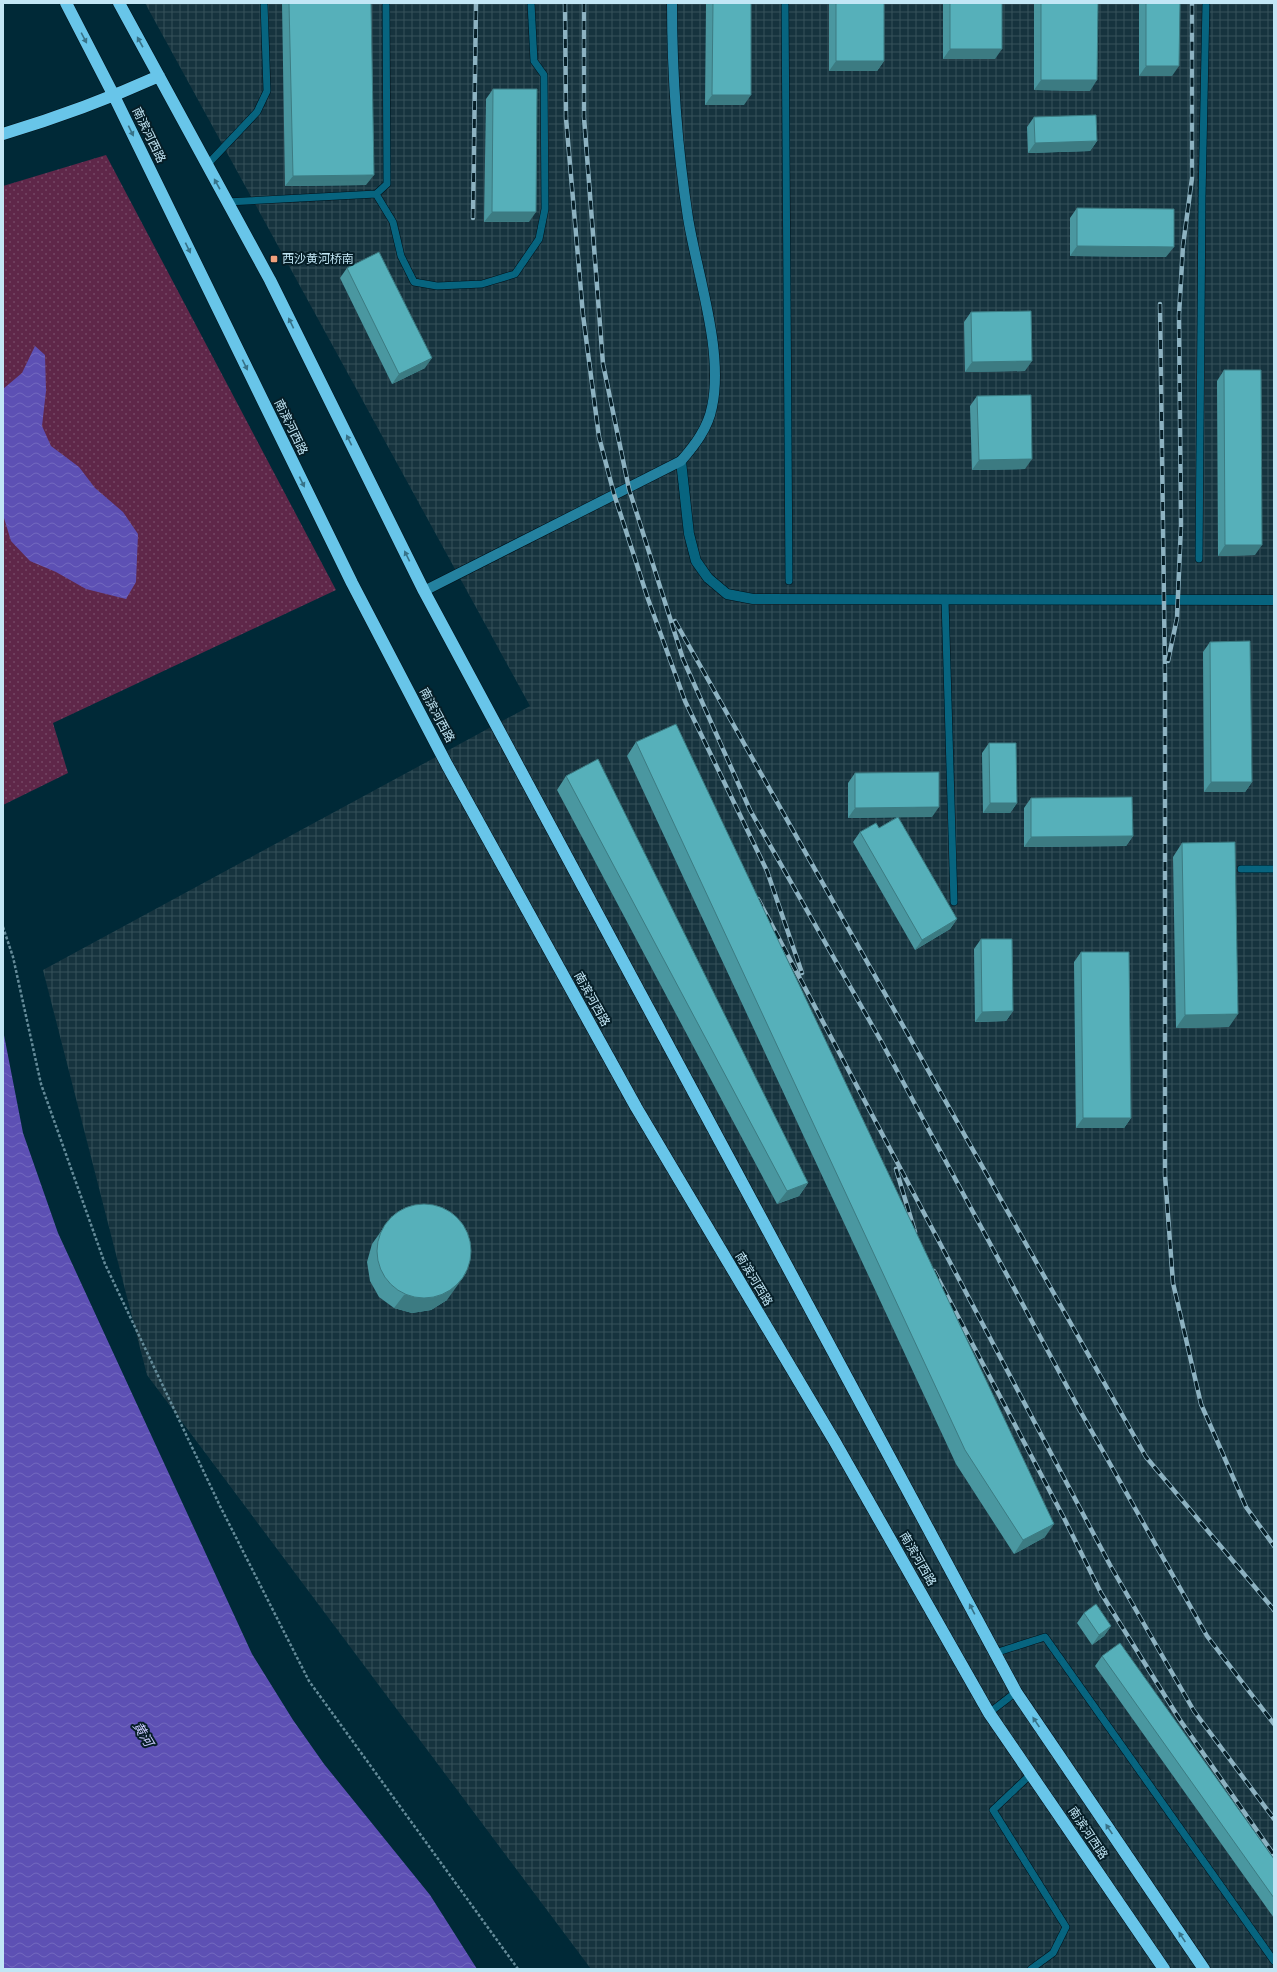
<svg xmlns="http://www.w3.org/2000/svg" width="1277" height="1972" viewBox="0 0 1277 1972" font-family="Roboto,'Noto Sans SC',sans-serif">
	<defs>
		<pattern id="industrial-grid" width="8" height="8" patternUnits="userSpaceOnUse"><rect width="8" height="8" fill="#16333e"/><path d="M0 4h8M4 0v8" fill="none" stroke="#36515a"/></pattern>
		<pattern id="park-dots" width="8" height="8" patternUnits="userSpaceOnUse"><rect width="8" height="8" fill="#5f2749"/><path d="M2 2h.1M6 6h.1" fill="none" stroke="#744664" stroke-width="1.8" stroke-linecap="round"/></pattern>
		<pattern id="water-waves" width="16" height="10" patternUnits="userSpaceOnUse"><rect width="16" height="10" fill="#5d50b4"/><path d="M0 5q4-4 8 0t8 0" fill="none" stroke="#7369bf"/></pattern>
	</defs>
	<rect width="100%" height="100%" fill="#002937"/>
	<!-- industrial -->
	<path fill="url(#industrial-grid)" d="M145 3H1274V1969H591L147 1375 43 970 530 706Z"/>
	<!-- park -->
	<path fill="url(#park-dots)" d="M106 155 336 590 53 723 68 773 3 805V186Z"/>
	<!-- water -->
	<path fill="url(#water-waves)" d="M35 346 45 355 46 391 42 426 51 446 79 467 95 488 123 512 138 534 136 582 126 599 86 589 56 572 30 561 11 541 4 518 3 389 22 373Z
		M3 1030 23 1133 58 1233 252 1654 293 1720 324 1764 430 1895 477 1969H3Z"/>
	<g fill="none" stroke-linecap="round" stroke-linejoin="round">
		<!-- lane casing -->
		<g stroke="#001119" stroke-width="8">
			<path id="lane" d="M785 3 789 581
				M207 165 257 112 267 91 264 3
				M376 194 393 222 401 256 414 282 437 286 482 284 515 274 539 239 545 209 544 75 534 61 531 3
				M227 202 376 194 387 184 386 3
				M1199 559 1202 197 1206 3
				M945 600 954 902
				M1241 869H1274
				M995 1653 1045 1637 1274 1961
				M989 1713 1016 1692
				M1031 1969 1053 1953 1066 1927 993 1810 1031 1774"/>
		</g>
		<!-- street casing -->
		<g stroke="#001119" stroke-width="11">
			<path id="street" d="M681 461 689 534 696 561 708 578 727 594 753 599 1274 600"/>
		</g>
		<!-- secondary casing -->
		<g stroke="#001119" stroke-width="11">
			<path id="secondary" d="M424 591 681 461C695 445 708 428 712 407 724 351 697 274 688 218 677 146 672 75 672 3"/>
		</g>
		<!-- highway casing -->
		<g stroke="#001119" stroke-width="13">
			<path id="highway" d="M66 3 114 96 352 583 447 765 636 1107 835 1442 989 1713 1164 1969
				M119 3 270 280 424 591 1016 1692 1204 1969
				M3 134C56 118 108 99 159 76"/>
		</g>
		<!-- path -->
		<path stroke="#648b99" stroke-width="2.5" stroke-dasharray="3 2" stroke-linecap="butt" d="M3 927 13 957 41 1084 105 1264 220 1506 309 1681 518 1969"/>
		<!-- lane -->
		<use href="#lane" stroke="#07647f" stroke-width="7"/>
		<!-- street -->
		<use href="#street" stroke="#07647f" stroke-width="10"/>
		<!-- secondary -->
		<use href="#secondary" stroke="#24819f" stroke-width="10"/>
		<!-- highway -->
		<use href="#highway" stroke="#68c5e9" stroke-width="12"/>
		<!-- rail casing -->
		<g stroke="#8db2c1" stroke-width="4.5">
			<path id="rail" d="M565 3 566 118 583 315 599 437 614 494 648 599 685 701 767 871 802 973
				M584 3V117L603 364 629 489 683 659 750 810 881 1041 1078 1407 1207 1636 1274 1724
				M473 218 476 3
				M1160 304 1165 677V1175L1173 1283 1201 1404 1246 1507 1274 1546
				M675 621 1146 1457 1274 1610
				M1168 661 1177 618 1181 525 1179 315 1183 246 1192 178V3
				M758 899 1110 1565 1194 1711 1274 1819
				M896 1169 915 1232
				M934 1271 1065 1520 1101 1593 1180 1720 1274 1855"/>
		</g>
		<!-- rail -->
		<use href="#rail" stroke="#061e27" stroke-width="3" stroke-dasharray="9" stroke-linecap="butt"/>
	</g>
	<!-- wall -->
	<path fill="#4a97a0" d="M282 3H371L366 185 285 186Z
		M706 3H751L744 105H705Z
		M829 3H884V61L877 71H829Z
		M943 3H1002L995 59H943Z
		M1034 3H1098L1090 91 1034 90Z
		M1139 3H1180L1172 76H1139Z
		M493 89 529 222H484L486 99Z
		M1034 117 1097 141 1090 151 1028 153 1027 127Z
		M1077 208 1166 257 1070 256V218Z
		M347 268 425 368 392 384 340 278Z
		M971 312 1025 371 965 372 964 322Z
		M1224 370 1255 555 1218 556 1217 381Z
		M977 396 1025 469 972 470 970 406Z
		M1210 642 1252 782 1245 792H1204L1203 652Z
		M636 742 1045 1537 1014 1554 956 1464 627 756Z
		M989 743 1017 803 1010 813H983L982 753Z
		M855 773 932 817H898L957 919 950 929 915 950 853 842 860 832 879 828 897 817 848 818V783Z
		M566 776 808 1183 799 1196 777 1204 557 790Z
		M1031 798 1133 836 1126 846 1024 847V808Z
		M1274 800V841L1273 802Z
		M1182 843 1229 1027 1176 1028 1173 857Z
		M981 939 1013 1011 1006 1021 975 1022 974 949Z
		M1081 952 1131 1118 1124 1128H1076L1074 962Z
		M392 1216 447 1300 431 1310 412 1313 394 1308 379 1297 370 1281 367 1262 372 1244Z
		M1084 1613 1111 1626 1104 1636 1092 1645 1077 1623Z
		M1102 1656 1274 1859V1918L1095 1666Z"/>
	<!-- shaded-wall -->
	<path fill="#3c7b82" d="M950 49H1002L995 59H943Z
		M836 61H884L877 71H829Z
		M1146 66H1179L1172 76H1139Z
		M1041 80H1097L1090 91 1034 90Z
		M712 95H751L744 105H705Z
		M1097 141 1090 151 1028 153 1035 143Z
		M374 175 366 185 285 186 293 176Z
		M492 212H536L529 222H484Z
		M1077 246 1174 247 1166 257 1070 256Z
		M432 358 425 368 392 384 399 374Z
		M1032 361 1025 371 965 372 972 362Z
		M1032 459 1025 469 972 470 979 460Z
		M1225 545H1262L1255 555 1218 556Z
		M1211 782H1252L1245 792H1204Z
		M990 803H1017L1010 813H983Z
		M939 807 932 817 848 818 855 808Z
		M1133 836 1126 846 1024 847 1031 837Z
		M957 919 950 929 915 950 922 940Z
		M1013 1011 1006 1021 975 1022 982 1012Z
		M1238 1014 1229 1027 1176 1028 1185 1015Z
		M1083 1118H1131L1124 1128H1076Z
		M808 1183 799 1196 777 1204 787 1191Z
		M467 1272 447 1300 431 1310 412 1313 394 1308 404 1295Z
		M1054 1524 1045 1537 1014 1554 1023 1540Z
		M1111 1626 1104 1636 1092 1645 1099 1635Z"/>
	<!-- building -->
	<path fill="#56b0ba" stroke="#3c7b82" d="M289 3H371L374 175 293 176Z
		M713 3H751V95H712Z
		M836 3H884V61H836Z
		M950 3H1002V49H950Z
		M1041 3H1098L1097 80H1041Z
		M1146 3H1180L1179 66H1146Z
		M493 89H537L536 212H492Z
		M1096 115 1097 141 1035 143 1034 117Z
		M1077 208 1174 209V247L1077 246Z
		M379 252 432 358 399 374 347 268Z
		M1031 311 1032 361 972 362 971 312Z
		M1224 370H1261L1262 545H1225Z
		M1031 395 1032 459 979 460 977 396Z
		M1250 641 1252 782H1211L1210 642Z
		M676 724 1054 1524 1023 1540 965 1450 636 742Z
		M989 743H1016L1017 803H990Z
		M598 759 808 1183 787 1191 566 776Z
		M939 772V807L855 808V773Z
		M1132 797 1133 836 1031 837V798Z
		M898 817 957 919 922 940 860 832 876 823 879 828Z
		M1235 842 1238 1014 1185 1015 1182 843Z
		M981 939H1012L1013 1011 982 1012Z
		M1081 952H1129L1131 1118H1083Z
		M377 1251a47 47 0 1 1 94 0a47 47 0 1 1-94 0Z
		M1096 1604 1111 1626 1099 1635 1084 1613Z
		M1120 1643 1274 1859V1898L1102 1656Z"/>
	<!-- one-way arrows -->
	<defs><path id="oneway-solid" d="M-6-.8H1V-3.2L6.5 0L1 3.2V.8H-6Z"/></defs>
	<g fill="#377288">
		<use href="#oneway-solid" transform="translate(84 38) rotate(62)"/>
		<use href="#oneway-solid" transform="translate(140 42) rotate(-119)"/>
		<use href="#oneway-solid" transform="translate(131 131) rotate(64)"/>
		<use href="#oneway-solid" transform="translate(217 184) rotate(-119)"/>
		<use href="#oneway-solid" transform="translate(188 248) rotate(64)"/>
		<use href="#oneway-solid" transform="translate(291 323) rotate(-116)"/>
		<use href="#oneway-solid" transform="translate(245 365) rotate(64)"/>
		<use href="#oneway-solid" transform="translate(349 440) rotate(-116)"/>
		<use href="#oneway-solid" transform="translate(302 482) rotate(64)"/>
		<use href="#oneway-solid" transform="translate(407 556) rotate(-116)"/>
		<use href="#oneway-solid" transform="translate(972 1609) rotate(-118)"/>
		<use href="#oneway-solid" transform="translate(1036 1722) rotate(-124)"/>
		<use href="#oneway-solid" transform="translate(1109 1829) rotate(-124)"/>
		<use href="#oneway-solid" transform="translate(1182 1937) rotate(-124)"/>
	</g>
	<!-- markers -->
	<rect fill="#f1a17d" stroke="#061e27" stroke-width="1.5" x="270" y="255" width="8" height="8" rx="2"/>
	<g text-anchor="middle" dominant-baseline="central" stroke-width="4" stroke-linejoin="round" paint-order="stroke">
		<!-- street labels -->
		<g font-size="12" fill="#c2e6f5" stroke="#061e27">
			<text transform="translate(149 135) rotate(64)">南滨河西路</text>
			<text transform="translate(291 427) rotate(64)">南滨河西路</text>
			<text transform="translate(437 715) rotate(62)">南滨河西路</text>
			<text transform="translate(592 999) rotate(61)">南滨河西路</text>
			<text transform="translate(754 1279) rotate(59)">南滨河西路</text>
			<text transform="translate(918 1559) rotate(60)">南滨河西路</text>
			<text transform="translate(1088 1833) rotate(56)">南滨河西路</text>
		</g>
		<!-- poi labels -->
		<g font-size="12" fill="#c2e6f5" stroke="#061e27" text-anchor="start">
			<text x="282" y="259">西沙黄河桥南</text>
		</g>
		<!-- water labels -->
		<g font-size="13" font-style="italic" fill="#c8c8fc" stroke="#061e27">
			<text transform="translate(143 1734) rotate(59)">黄河</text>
		</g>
	</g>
	<!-- border -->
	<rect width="1277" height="1972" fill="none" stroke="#c2e6f5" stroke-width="8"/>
</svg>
